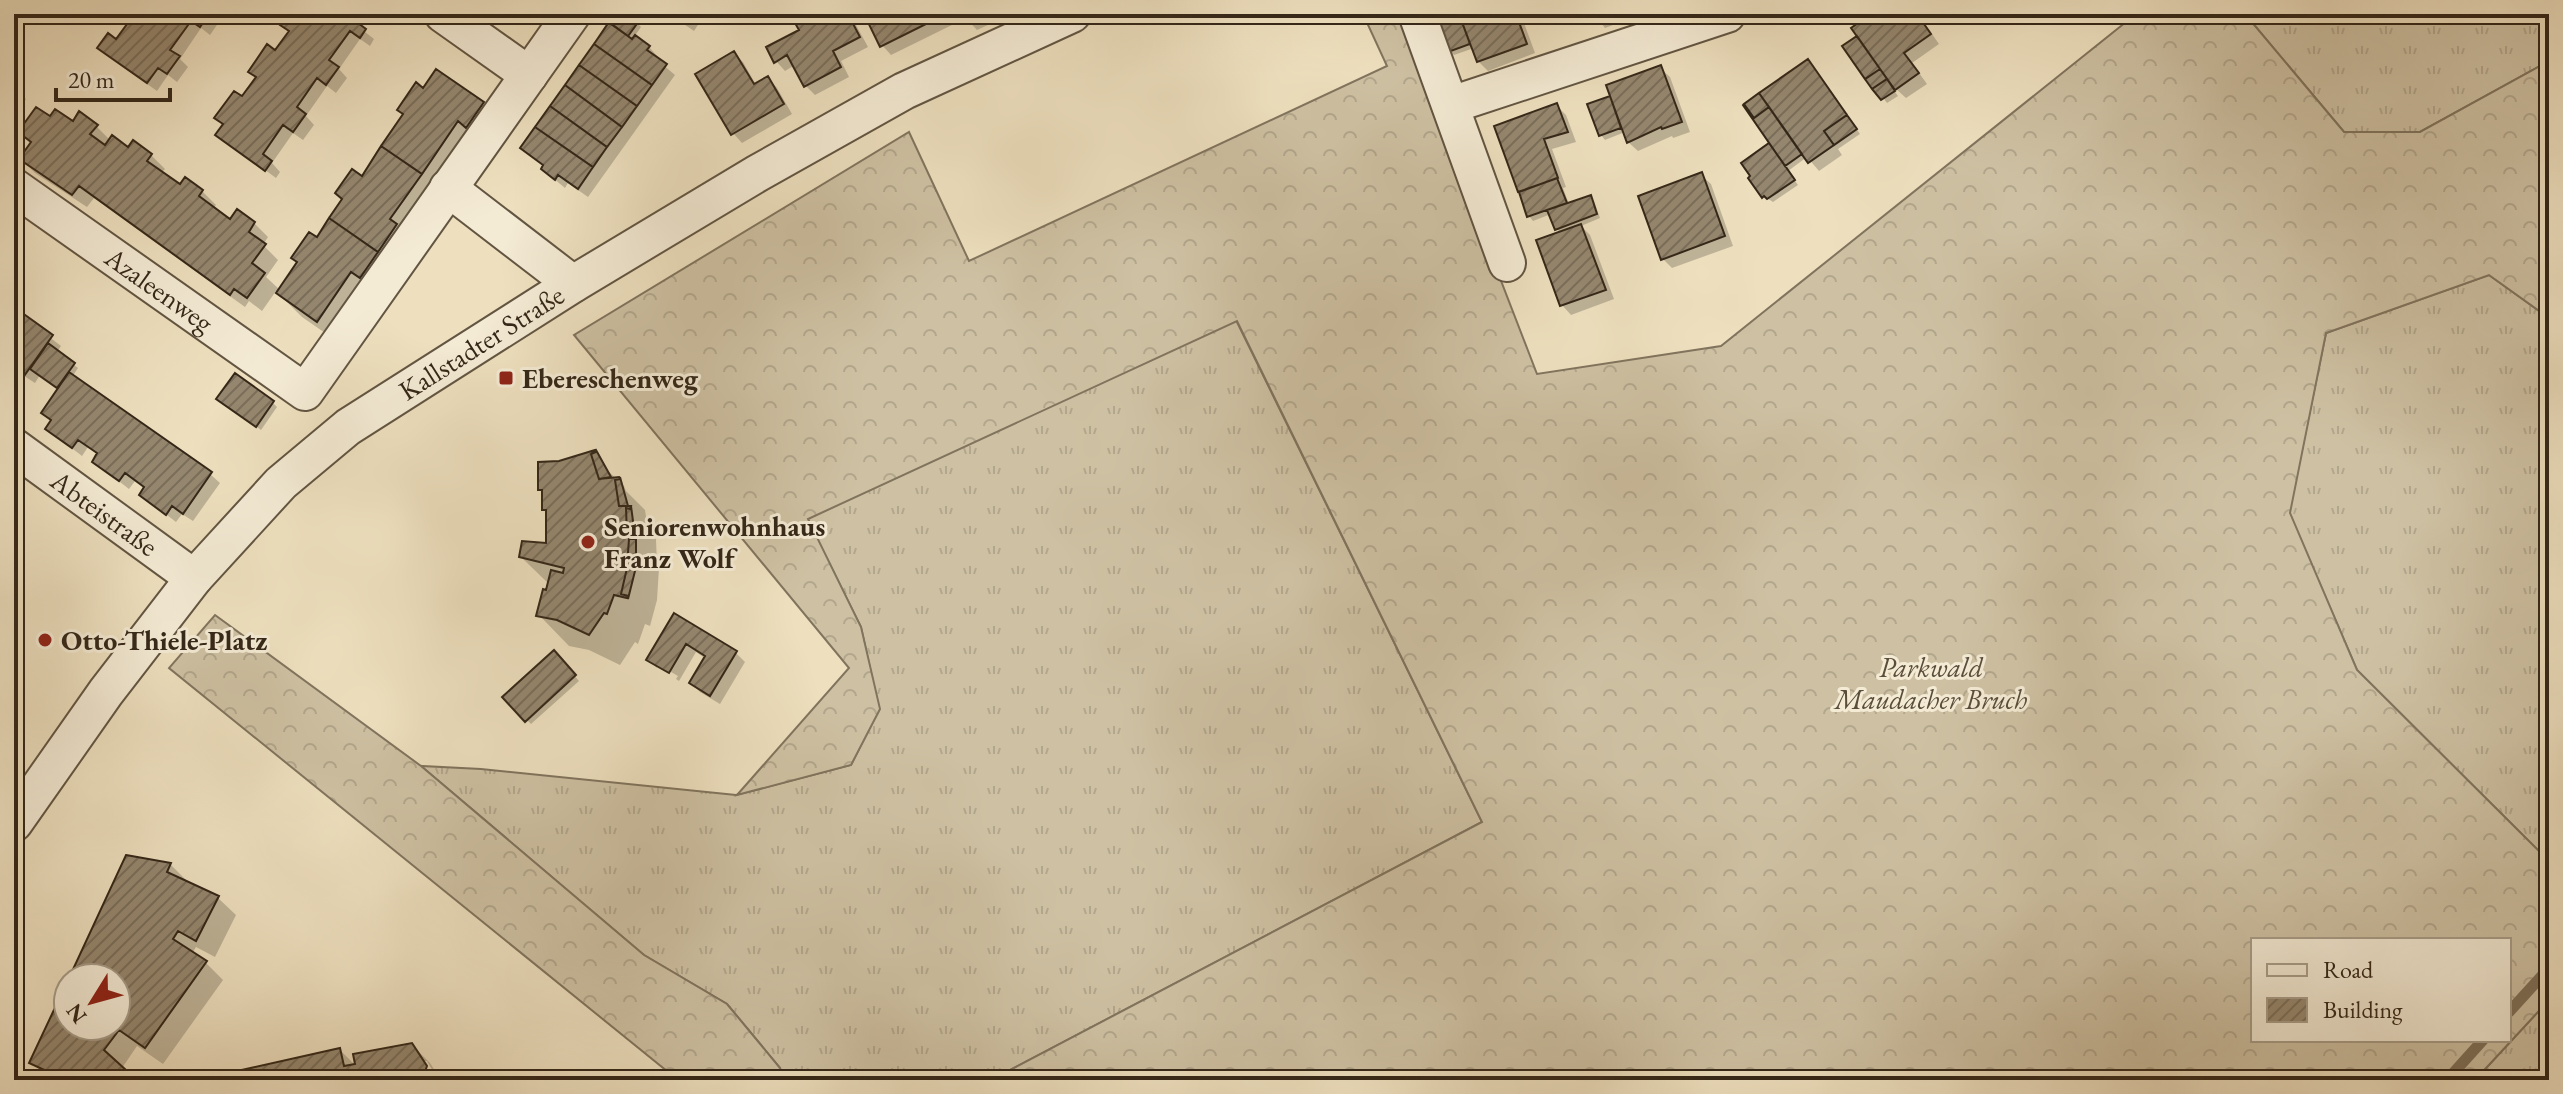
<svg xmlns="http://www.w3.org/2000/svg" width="2563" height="1094" viewBox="0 0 2563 1094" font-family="'EB Garamond',serif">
	<defs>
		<pattern id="grass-tufts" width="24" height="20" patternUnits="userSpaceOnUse" patternTransform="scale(2)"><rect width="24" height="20" fill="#cec1a3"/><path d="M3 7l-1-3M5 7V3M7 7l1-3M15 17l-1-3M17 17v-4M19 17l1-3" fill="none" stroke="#b2a68c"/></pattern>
		<pattern id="forest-crowns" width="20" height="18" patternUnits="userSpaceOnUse" patternTransform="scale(2)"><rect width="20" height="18" fill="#cec1a3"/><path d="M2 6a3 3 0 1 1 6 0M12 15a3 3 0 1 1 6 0" fill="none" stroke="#b2a68c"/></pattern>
		<pattern id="building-hatch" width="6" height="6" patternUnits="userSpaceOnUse" patternTransform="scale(2)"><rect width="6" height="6" fill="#95876f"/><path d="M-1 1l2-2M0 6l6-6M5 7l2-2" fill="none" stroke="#7a6e5a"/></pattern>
	</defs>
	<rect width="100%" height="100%" fill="#eee0bf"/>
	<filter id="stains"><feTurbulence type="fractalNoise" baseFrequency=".0025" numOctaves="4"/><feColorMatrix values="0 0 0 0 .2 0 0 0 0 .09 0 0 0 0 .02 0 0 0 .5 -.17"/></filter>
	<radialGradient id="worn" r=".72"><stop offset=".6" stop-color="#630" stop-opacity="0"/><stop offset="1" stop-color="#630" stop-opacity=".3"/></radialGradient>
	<!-- grass -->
	<path fill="url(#grass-tufts)" stroke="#81745e" stroke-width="2" d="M2245 14H2549V61L2420 132H2344Z
		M2489 275 2549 318V861L2357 670 2289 513 2326 333Z
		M1236 320 1482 822 991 1080H783L780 1068 727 1004 644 955 421 766 481 769 736 795 851 765 879 709 861 627 807 519Z
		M2549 1000V1080H2475Z"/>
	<!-- forest -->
	<path fill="url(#forest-crowns)" stroke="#81745e" stroke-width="2" fill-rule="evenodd" d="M1363 14H1398L1537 374 1721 346 2136 14H2245L2344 132H2420L2549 61V318L2489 275 2326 333 2290 513 2357 670 2549 861V1000L2475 1080H991L1482 822 1237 321 808 519 861 627 880 709 851 765 737 795 849 668 574 335 909 132 969 261 1387 66ZM2253 940H2509V1040H2253Z
		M215 615 421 766 644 955 727 1004 780 1068 783 1080H678L169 668Z"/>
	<!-- shadow -->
	<path fill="#0003" fill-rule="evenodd" d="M124 14H216L221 19 210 35 201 28 180 59 188 67 177 82 168 75 157 91 109 57 100 48 117 42 131 21Z
		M291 14H342L374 39 370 46 360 39 339 69 347 78 336 93 327 86 306 116 314 125 303 140 293 133 272 163 280 172 276 178 218 135 224 126 217 118 243 99 257 79 250 71 276 53 291 32Z
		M611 14H626L637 23 641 27 634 37 649 47 658 57 656 59 675 75 588 197 568 183 565 188 553 178 545 167 523 148 611 23Z
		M669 14H705L694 31Z
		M799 14H850L868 47 841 61 849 77 815 95 806 86 795 65 785 71 776 61 801 31Z
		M866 14H949L954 24 891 55 882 45Z
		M962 14H1012L977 30Z
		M1437 14H1530L1532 20 1524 23 1535 53 1488 71 1478 61 1474 48 1454 55 1450 51Z
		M1556 14H1573L1561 18Z
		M1594 14H1640V15L1605 28Z
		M1875 14H1918L1939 44 1912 63 1927 84 1906 98 1895 88 1893 89 1898 96 1887 103 1845 46 1859 36Z
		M1962 14H1986L1970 25Z
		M733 53 743 62 756 85 768 78 777 88 792 114 742 143 733 133Z
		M1808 61 1817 71 1860 134 1838 149 1842 155 1819 171 1807 157 1788 171 1798 185 1773 202 1764 196 1744 164 1772 144Z
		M1660 68 1670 77 1690 132 1673 138 1672 136 1638 151 1628 142 1625 132 1605 140 1601 135 1589 106 1612 97Z
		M14 89 26 99 14 116Z
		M423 90 482 103 506 127 341 344 302 317 276 291 262 311 249 301 245 307 94 198 87 207 35 173 21 159 50 119 96 126 110 140 129 150 151 155 165 169 161 173 180 187 202 191 216 205 213 209 230 222 254 223 268 237 263 245 278 260 266 277 280 290 362 178Z
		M1556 105 1566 115 1576 142 1552 149 1566 187 1563 188 1569 204 1590 197 1594 201 1600 218 1581 226 1590 235 1614 299 1571 315 1562 305 1561 233 1556 228 1551 214 1533 221 1529 216 1520 191Z
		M1701 175 1711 184 1733 246 1672 268 1663 259Z
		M14 310 61 346 57 352 78 368 72 377 210 474 220 483 193 521 182 514 176 522 141 495 146 488 135 481 129 489 94 462 99 455 88 447 82 456 47 429 52 422 43 413 59 389 40 375 35 383 24 376 18 385 14 382Z
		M223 403H273L277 407 261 430Z
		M596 454 608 471 624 486 626 491 645 510 648 530 656 539 657 566 659 568 657 600 650 626 645 624 638 644 635 642 620 665 589 650 569 646 539 615 550 585 521 557 548 545V513L544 510V493L540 489 559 463Z
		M675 616 736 653 745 662 720 704 700 692 691 683 706 659 696 652 679 681 676 679 678 676 657 664V668L649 660Z
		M554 653 579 681 531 724 505 697Z
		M170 864 188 882 218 898 236 915 215 957 196 947 192 954 206 963 223 980 163 1064 137 1046 122 1068 134 1080H49L32 1062 68 985V1026H116V978H71Z
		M412 1045 430 1063 441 1080H213L340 1050 358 1068ZM422 1061H427L434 1073 431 1075Z"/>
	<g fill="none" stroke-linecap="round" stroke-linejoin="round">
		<!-- stream -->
		<path stroke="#7e705a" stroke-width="11" d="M2509 1012 2549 968
			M2447 1080 2483 1040"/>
	</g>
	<!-- building -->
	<path fill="url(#building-hatch)" stroke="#342718" stroke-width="2" d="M121 14H209L200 27 191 21 170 50 180 56 167 74 158 68 147 83 97 48 108 33 116 39 130 20Z
		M288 14H346L366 29 360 38 350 31 329 60 339 67 326 85 317 78 297 107 306 114 293 132 283 125 263 154 272 161 265 171 215 135 223 124 214 118 234 91 242 96 256 77 248 72 267 44 275 50 289 31 280 25Z
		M608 14H629L639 21 628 36 604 19Z
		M795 14H848L860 37 833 51 841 67 804 87 787 55 774 63 766 47 799 30 791 16Z
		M864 14H946L880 47Z
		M1435 14H1459L1470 44 1448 52Z
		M1459 14H1516L1527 44 1477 62Z
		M1871 14H1917L1931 34 1904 53 1919 73 1895 90 1851 28Z
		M609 22 632 39 635 35 650 46 647 50 667 64 652 85 594 44Z
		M1857 36 1880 69 1865 79 1842 46Z
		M594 44 652 85 637 106 579 65Z
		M734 51 754 84 768 76 784 104 731 135 695 74Z
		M1808 59 1847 115 1824 131 1834 145 1808 163 1759 93Z
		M579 65 637 106 622 127 565 85Z
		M1661 65 1682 122 1662 129 1661 127 1627 143 1606 85Z
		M436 69 484 102 466 128 458 121 422 174 381 146 403 114 397 110 416 82 423 88Z
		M1880 69 1887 79 1872 89 1865 79Z
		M1887 79 1895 91 1881 100 1872 89Z
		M565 85 622 127 607 147 550 106Z
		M1759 93 1769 107 1754 118 1744 104Z
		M1610 96 1621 128 1599 136 1587 104Z
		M1557 103 1568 132 1544 139 1558 178 1518 192 1494 126Z
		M1744 104 1754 118 1769 107 1802 154 1785 166 1743 105Z
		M550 106 607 147 593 167 535 127Z
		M36 107 50 116 55 109 73 121 79 111 98 125 90 134 105 145 112 135 128 147 133 140 152 154 147 161 180 184 185 177 203 190 199 196 230 219 237 209 255 222 249 232 266 244 252 263 265 273 247 298 234 289 230 295 79 186 72 195 19 159 31 142 18 132Z
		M1847 115 1857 129 1834 145 1824 131Z
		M535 127 593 167 578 189 558 175 555 180 541 169 543 165 520 148Z
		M1769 143 1795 180 1767 199 1764 196 1762 198 1748 178 1750 176 1741 163Z
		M381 146 422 174 390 219 397 224 378 252 329 218 342 199 335 193 352 169 362 176Z
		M1702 172 1725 236 1661 260 1638 196Z
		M1557 178 1567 203 1527 217 1519 192Z
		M1591 195 1597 214 1555 230 1547 210Z
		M329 218 378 252 360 278 351 272 317 322 276 293 297 262 291 258 309 232 317 237Z
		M1581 224 1606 290 1560 306 1536 240Z
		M14 307 53 335 24 376 14 369Z
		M48 343 75 363 57 388 30 369Z
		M69 372 212 472 183 514 172 506 166 515 139 495 144 487 125 473 119 481 92 462 97 453 78 440 72 448 45 429 51 420 41 413Z
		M235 373 274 401 256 427 216 399Z
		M595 450 596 452 591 454 599 479 619 477 620 479 615 480 619 506H631L630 509 626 508 627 536H636V539H629L627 566 635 567V569L627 568 621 594 628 596 627 598 614 595 607 614 604 613 589 635 557 620 536 616 543 589 546 590 551 570 563 573 564 568 519 557 522 541 546 543V510H542V490H538V462L559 461Z
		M596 450 611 477 599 479 591 454Z
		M620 477 628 506H619L615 480 620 479Z
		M631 506 635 536H627L626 508 630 509Z
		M636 536V567H635L627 566 629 539H636Z
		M635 567H636L628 599V596L621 594 627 568 635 569Z
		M674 613 737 651 710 696 689 683 705 656 686 644 669 673 646 660Z
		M554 650 576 675 525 722 502 697Z
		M126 855 171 863 167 872 219 896 196 941 178 931 173 939 207 961 145 1048 119 1030 104 1050 137 1080H66L29 1063 68 980V1026H116V978H69Z
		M412 1043 427 1066 422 1080H211L210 1077 340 1048 344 1066 355 1064 353 1054Z
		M32 1075 52 1080H14V1076Z"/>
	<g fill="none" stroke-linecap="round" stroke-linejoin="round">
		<!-- street casing -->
		<g stroke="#625542" stroke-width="40">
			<g id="street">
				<path d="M443 14 529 75"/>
				<path d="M1417 14 1507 263"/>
				<path d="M1451 105 1727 14"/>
				<path id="s1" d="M14 187 305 392 572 14"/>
				<path d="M448 188 573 284"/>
				<path id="s2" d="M14 447 194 578"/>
				<path id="s3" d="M14 823 106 692 194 578 281 483 348 427 573 284 758 173 904 91 1072 14"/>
			</g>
		</g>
		<!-- street -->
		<use href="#street" stroke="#f4ebd5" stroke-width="36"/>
	</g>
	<!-- markers -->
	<g fill="#8f2418" stroke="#f4ebd5" stroke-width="3">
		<rect x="498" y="370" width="16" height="16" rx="4"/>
		<circle cx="588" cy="542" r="8"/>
		<circle cx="45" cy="640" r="8"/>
	</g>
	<g text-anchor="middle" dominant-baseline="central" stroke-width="6" stroke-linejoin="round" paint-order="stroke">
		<!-- street labels -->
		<g font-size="28" fill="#342718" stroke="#f4ebd5">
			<text stroke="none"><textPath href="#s1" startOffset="178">Azaleenweg</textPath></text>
			<text stroke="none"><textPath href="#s3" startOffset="678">Kallstadter Straße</textPath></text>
			<text stroke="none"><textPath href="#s2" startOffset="112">Abteistraße</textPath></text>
		</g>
		<!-- poi labels -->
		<g font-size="28" font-weight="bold" fill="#342718" stroke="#f4ebd5" text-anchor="start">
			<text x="522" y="378">Ebereschenweg</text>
			<text x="604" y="526">Seniorenwohnhaus<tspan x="604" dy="32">Franz Wolf</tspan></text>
			<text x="61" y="640">Otto-Thiele-Platz</text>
		</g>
		<!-- park labels -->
		<g font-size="28" font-style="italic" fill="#5a4e3b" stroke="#f4ebd5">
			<text x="1931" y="667">Parkwald<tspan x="1931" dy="32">Maudacher Bruch</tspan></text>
		</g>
	</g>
	<!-- margin -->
	<rect width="2563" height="1094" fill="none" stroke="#eee0bf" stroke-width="48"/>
	<rect x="16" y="16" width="2531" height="1062" fill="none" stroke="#342718" stroke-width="4"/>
	<rect x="24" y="24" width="2515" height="1046" fill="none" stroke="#342718" stroke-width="2"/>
	<!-- legend -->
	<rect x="2251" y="938" width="260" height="104" fill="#f4ebd5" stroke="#a79d89" stroke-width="2"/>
	<rect x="2267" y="964" width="40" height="12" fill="#f4ebd5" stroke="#a79d89" stroke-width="2"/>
	<text x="2323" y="978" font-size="24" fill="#342718">Road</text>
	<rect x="2267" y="998" width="40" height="24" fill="url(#building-hatch)" stroke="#a79d89" stroke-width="2"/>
	<text x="2323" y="1018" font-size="24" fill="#342718">Building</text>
	<!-- north arrow -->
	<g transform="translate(92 1002) rotate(233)"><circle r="38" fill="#f4ebd5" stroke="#a79d89" stroke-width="2"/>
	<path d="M0-6L14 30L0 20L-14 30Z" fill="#8f2418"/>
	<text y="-12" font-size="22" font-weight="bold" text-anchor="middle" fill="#342718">N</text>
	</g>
	<!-- scale -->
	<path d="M56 88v12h114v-12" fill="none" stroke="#342718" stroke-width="4"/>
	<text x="68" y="88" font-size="24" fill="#342718" stroke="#f4ebd5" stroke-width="6" paint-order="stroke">20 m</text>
	<rect width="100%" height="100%" filter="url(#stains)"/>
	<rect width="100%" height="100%" fill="url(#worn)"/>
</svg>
